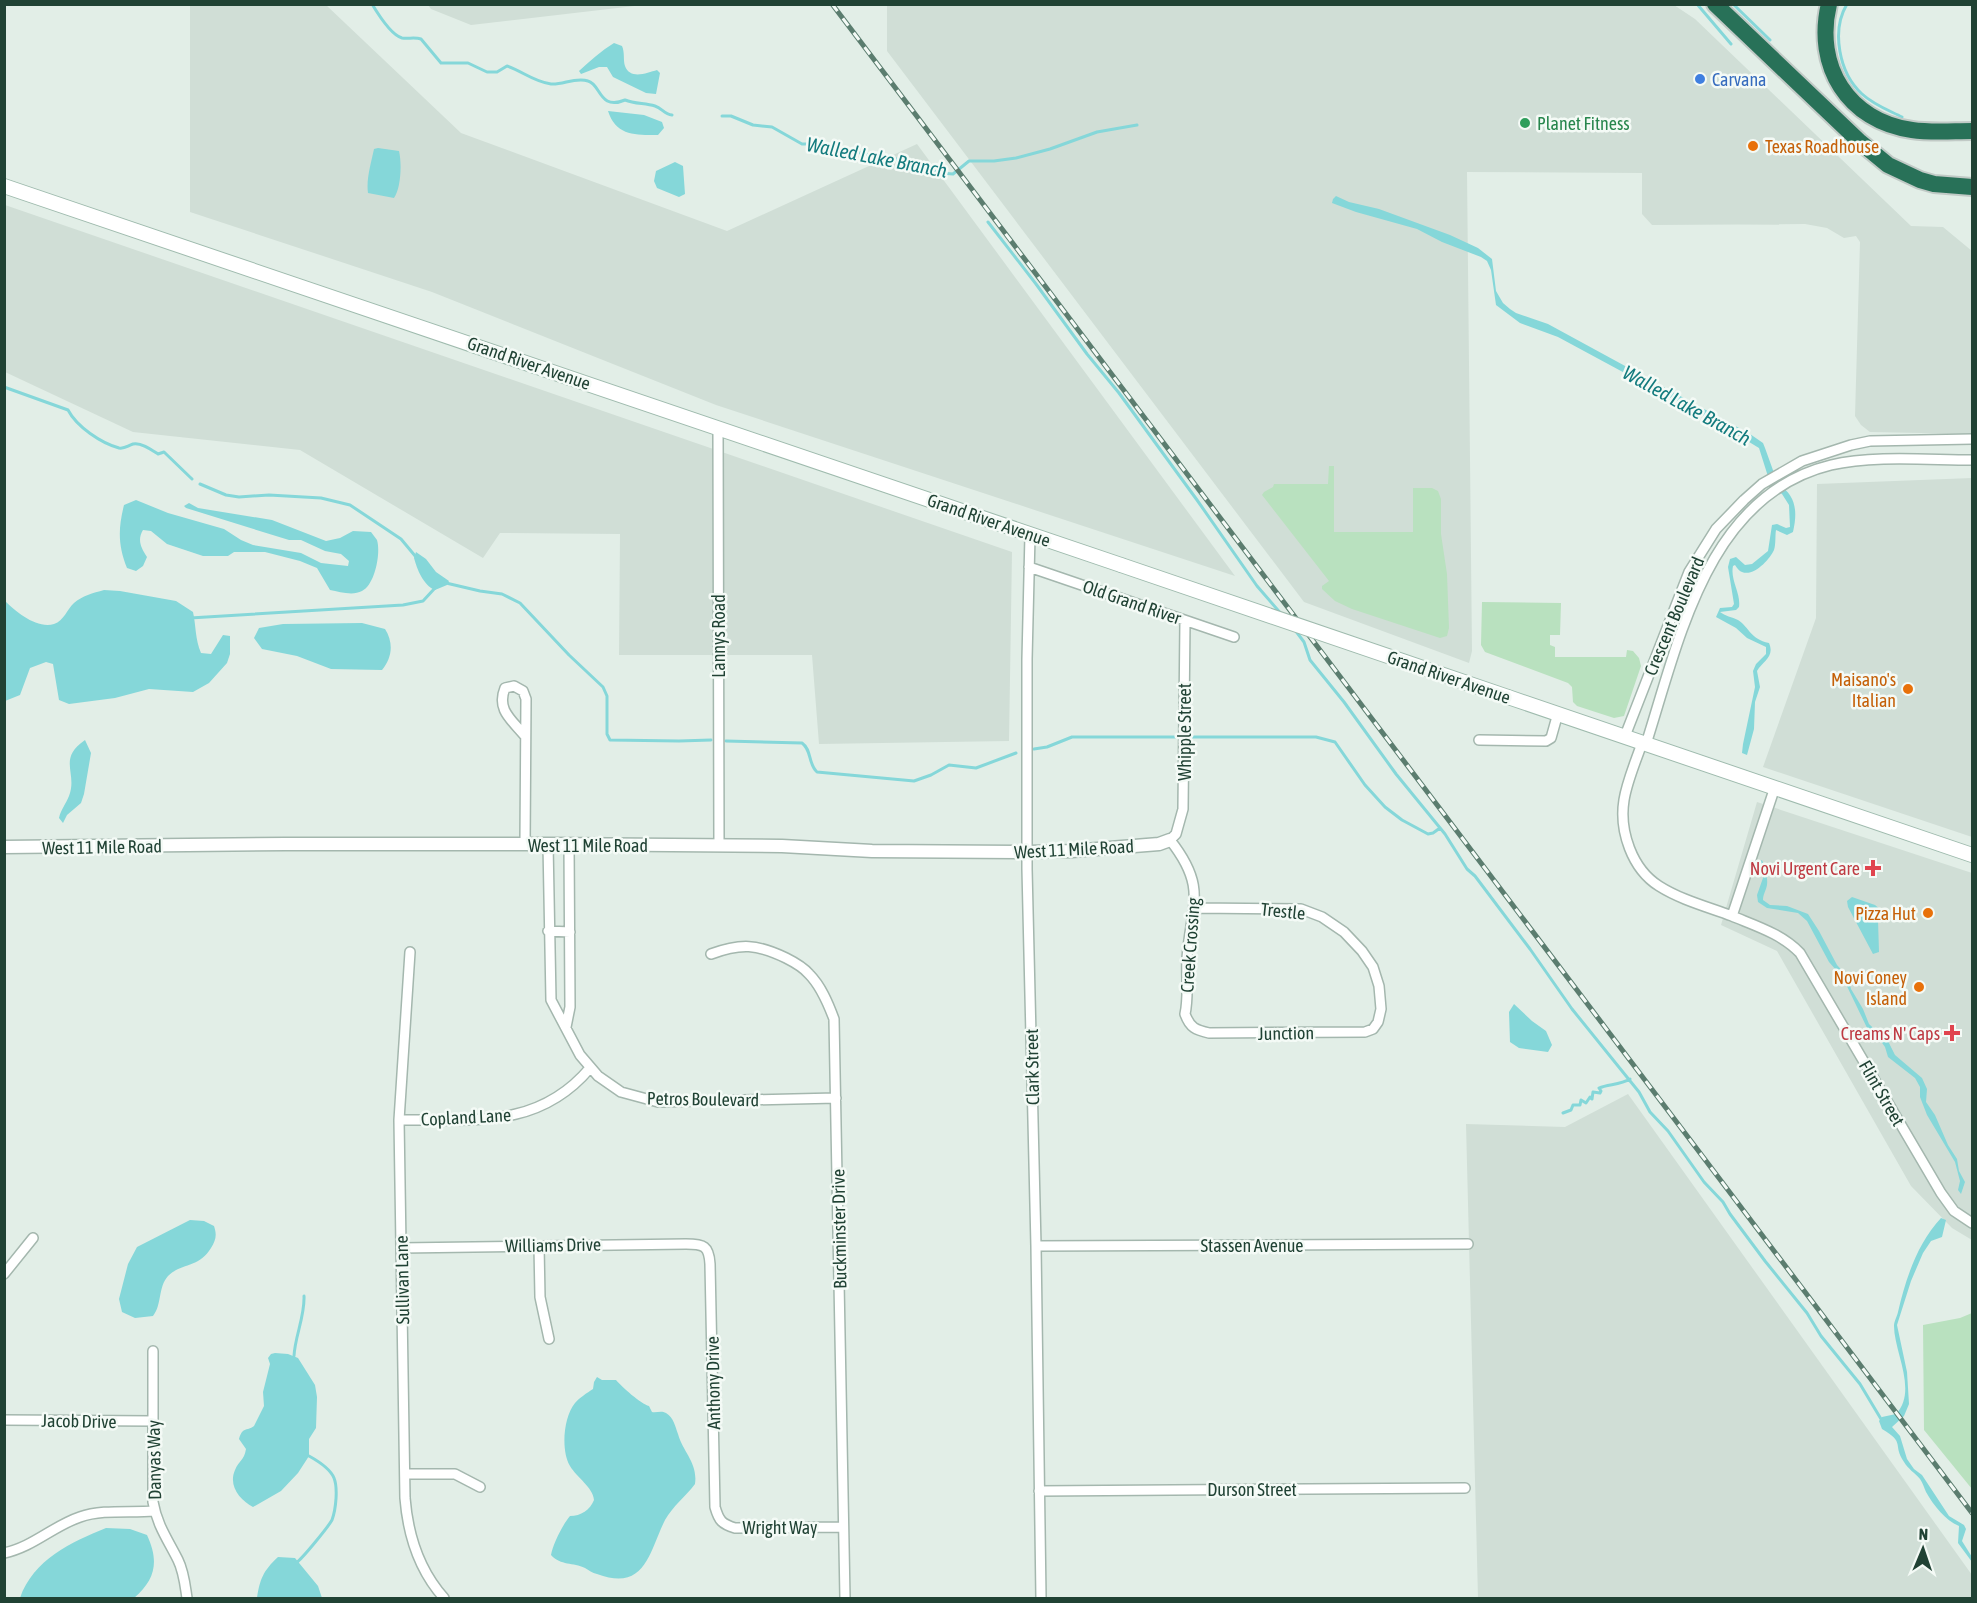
<svg xmlns="http://www.w3.org/2000/svg" width="1977" height="1603" viewBox="0 0 1977 1603" font-family="'Asap Condensed',sans-serif">
	<rect width="100%" height="100%" fill="#e2eee7"/>
	<!-- built -->
	<path fill="#d0ded6" d="M190 5H326L461 133 727 231 917 144 1235 576 716 405 432 292 190 212Z
		M428 5H643L471 25 431 9Z
		M887 5H1674L1695 19 1911 226 1943 227 1972 251V434L1870 432 1861 425 1855 416 1860 242 1856 236 1844 238 1827 228 1805 224 1652 225 1642 214V173L1467 172 1472 651 1469 663 1304 602 887 51Z
		M5 205 1012 552 1009 741 819 744 812 655H619L620 534 500 533 483 558 300 450 133 432 5 372Z
		M1972 478V837L1763 767 1816 618 1817 484Z
		M1757 802 1972 873V1240L1952 1228 1911 1186 1777 951 1721 925Z
		M1628 1094 1972 1575V1598H1478L1466 1124 1565 1127Z"/>
	<!-- green -->
	<path fill="#b9e1bf" d="M1329 466H1334V532H1413V488H1432L1438 491 1441 499V534L1447 574 1449 628 1447 636 1440 638 1352 609 1335 601 1322 589V586L1329 581 1262 495 1264 492 1273 487 1274 484H1328Z
		M1482 602 1561 603 1560 635H1550V645L1555 647V657H1626L1627 650 1633 651 1639 658 1641 666 1624 716 1614 718 1577 706 1573 702 1572 687 1568 683 1485 652 1481 645Z
		M1972 1313V1489L1924 1430 1923 1325 1960 1318Z"/>
	<!-- water -->
	<path fill="#85d7d9" d="M614 43 622 46C625 53 623 60 625 66 630 80 647 73 657 70L660 73 656 94 646 93 613 77 607 67H599L581 74 579 71C590 61 601 51 614 43Z
		M608 111 644 115 662 122 664 128 658 135C635 135 616 136 608 111Z
		M378 148 399 151C402 163 401 188 394 198L368 193C366 180 371 163 374 149Z
		M675 162 683 166 685 194 679 197 657 188 654 181 656 171Z
		M1336 196 1349 202 1379 209 1450 235 1478 248 1492 259 1496 291 1503 303 1510 309 1516 313 1548 324 1750 434 1763 443 1765 448 1774 473V482C1796 493 1798 510 1793 532L1787 535 1776 530C1775 536 1776 544 1774 550 1770 559 1754 577 1742 572 1739 571 1737 568 1735 565L1733 566C1730 580 1741 593 1739 607L1736 610 1720 612C1725 616 1732 617 1738 620 1750 628 1750 639 1769 643 1775 657 1763 661 1757 671L1760 687 1755 702 1754 729 1747 755 1742 753 1743 744 1755 687 1753 671 1756 664 1766 654V647L1747 638 1736 628 1716 617 1720 608 1732 607 1734 604 1728 567 1730 559 1736 557 1745 565 1752 564 1768 551 1772 525 1777 524 1786 528 1790 527 1789 505 1782 494 1771 486 1759 448 1721 425 1558 337 1520 323 1496 305 1491 270 1487 261 1481 257 1442 242 1417 229 1356 212 1332 203 1333 199Z
		M136 500 168 513 224 529 241 540 253 545 301 553 321 563 348 566 349 561 341 554 325 551 301 540H289L186 508 184 506 189 503 198 508 272 520 326 541 340 538 353 531 371 532C373 535 375 537 377 540 381 553 375 585 362 591 353 596 340 592 330 590L317 568 300 561 265 552H234L228 556H203L167 544 151 531 143 530C137 540 141 548 147 557L143 566 136 571 127 568C118 545 118 529 124 505Z
		M416 552 426 559 436 572 449 581 447 585 435 590C423 585 417 569 414 558Z
		M104 590 120 591 176 601 193 612C196 625 195 639 201 653L211 654 223 635 230 636V654L227 663 209 683 193 692 149 689 115 698 69 704 59 700 53 664 46 662 30 668 20 695 5 701V601C16 612 37 629 54 624 64 621 67 609 74 603 82 596 93 593 104 590Z
		M362 623 385 629C394 643 392 658 382 670L331 669 297 656 262 649 254 638 259 628 283 624Z
		M85 740 91 753 84 794 81 803 67 815 63 823 59 818C61 809 66 804 69 796 78 773 57 759 85 740Z
		M1762 860C1765 867 1768 877 1767 885 1766 891 1763 894 1763 900L1770 905 1787 906 1808 914 1819 931 1837 965 1848 977 1851 989 1863 1009 1869 1024 1889 1043 1895 1055 1922 1078 1927 1089 1926 1102 1935 1115 1948 1145 1957 1159 1959 1171 1965 1182 1961 1194 1958 1190 1960 1181 1955 1162 1927 1115 1920 1097V1087L1915 1078 1888 1057 1885 1047 1880 1040 1870 1034 1843 978 1829 962 1807 921 1798 913 1767 908 1758 902 1757 895 1763 878 1759 862Z
		M1852 897 1875 905 1881 910V916L1878 920 1879 952 1873 954 1848 907 1847 901Z
		M1514 1004 1532 1021 1546 1031 1552 1045 1548 1052 1519 1048 1510 1042 1509 1012Z
		M1941 1218 1946 1220 1942 1237 1931 1241 1923 1253 1911 1281 1897 1325 1907 1372 1909 1404 1904 1416 1892 1427 1900 1436 1907 1459 1914 1469 1922 1475 1949 1516 1964 1525 1966 1529 1962 1541 1972 1557V1562L1958 1543 1959 1526C1945 1520 1934 1506 1926 1492 1924 1488 1923 1483 1920 1479 1915 1473 1908 1469 1904 1462 1892 1444 1906 1443 1882 1429L1879 1421 1882 1417 1896 1414C1918 1391 1894 1352 1894 1326 1894 1321 1897 1317 1898 1312 1906 1278 1917 1244 1941 1218Z
		M190 1220 204 1221 214 1226C217 1235 216 1240 211 1248 199 1268 181 1263 168 1276 158 1287 162 1305 153 1316L135 1318 122 1312 119 1299 128 1264 137 1247Z
		M275 1353 288 1354 298 1358 315 1385 317 1397 316 1428 309 1439V1456L298 1473 281 1491 253 1507C240 1500 228 1486 235 1470 239 1460 244 1461 246 1449L239 1439C243 1426 246 1432 254 1426L264 1406 263 1392 270 1364 268 1358 271 1354Z
		M597 1377 602 1380H616C622 1387 641 1404 649 1406L652 1412C657 1413 661 1410 666 1413 674 1418 675 1426 678 1434 683 1452 698 1463 695 1484 686 1496 673 1506 665 1520 649 1552 646 1592 597 1574 592 1573 589 1570 585 1568 573 1562 561 1566 551 1555 553 1544 563 1524 570 1516 581 1516 590 1510 594 1500 593 1487 577 1478 570 1466 561 1451 563 1418 575 1403 579 1398 587 1393 593 1389L594 1382Z
		M106 1528 130 1529 147 1535C159 1561 156 1579 134 1598H20C33 1560 71 1542 106 1528Z
		M278 1557 295 1558 318 1586 322 1598H257C260 1579 263 1571 278 1557Z"/>
	<g fill="none" stroke-linecap="round" stroke-linejoin="round">
		<!-- stream -->
		<path stroke="#85d7d9" stroke-width="3" d="M372 4C378 14 391 35 402 38 408 39 415 37 421 39L441 63H468L487 72H497L507 66C522 71 534 82 551 84 563 85 575 77 588 81 601 84 599 111 625 100 635 104 645 103 655 106 662 108 664 114 672 115
			M1697 4 1731 44
			M1733 4 1770 40
			M1847 4C1831 31 1839 73 1862 94 1874 105 1888 110 1902 117
			M722 116H731L753 125 772 127 802 144H823L873 156H890L905 163 940 173 953 174 969 161H994L1016 158 1050 149 1097 132 1137 125
			M988 222 1036 284 1087 354 1119 393 1197 500 1257 586 1283 616
			M4 387 68 410C77 427 101 443 119 448 125 449 127 446 133 444 141 442 152 450 158 454L164 452 192 479
			M200 484 226 495 239 497 269 495 321 498 350 505 401 539 416 557
			M446 583 480 591 502 594 520 603 569 655 603 687 607 696V734L610 740 679 741 711 740
			M190 618 403 605 423 601 435 588
			M1295 630 1304 642 1310 660 1344 702 1396 774 1445 834 1467 869 1475 876 1530 949 1572 1009 1639 1092 1650 1112 1668 1131 1704 1182 1723 1202 1730 1214 1765 1261 1807 1313 1821 1336 1860 1384 1881 1419
			M1188 737H1316L1335 742 1365 785 1385 807 1402 820 1428 834 1433 833 1440 828
			M726 741 802 743C812 750 808 764 817 772L914 781 931 775 949 765 976 768 1016 753
			M1034 749 1047 747 1072 737H1178
			M1563 1113 1571 1110 1573 1105H1580L1581 1100 1586 1103 1590 1097 1592 1099 1593 1092 1600 1093 1601 1091 1599 1088C1608 1084 1620 1085 1630 1079
			M294 1356C295 1336 305 1316 304 1296
			M296 1563C303 1558 328 1527 332 1520 336 1509 338 1488 334 1478 330 1468 318 1461 309 1456"/>
		<!-- minor casing -->
		<g stroke="#a4b7ae" stroke-width="12">
			<path id="minor" d="M718 427 719 845
				M1030 535 1027 659V869L1036 1246 1041 1598
				M1029 567 1234 637
				M1185 621 1183 809 1176 834 1170 840C1208 888 1191 905 1187 958 1186 977 1189 996 1185 1014 1190 1028 1196 1030 1209 1033L1365 1032 1373 1029 1378 1022 1381 1009 1379 986 1373 967 1362 951 1344 932 1322 917 1301 909 1195 908
				M1625 736 1689 572 1716 529 1744 500 1762 484 1802 461 1851 445 1870 441 1972 439
				M1479 740 1546 741 1551 738 1558 713
				M1642 743C1636 761 1627 781 1624 800 1619 831 1632 869 1659 886 1681 900 1708 907 1732 916
				M1646 744C1679 641 1707 495 1831 465 1873 455 1929 460 1972 460
				M1775 787 1732 916C1756 926 1782 934 1800 953L1941 1193 1954 1211 1972 1223
				M548 844 551 1000 580 1055 598 1076 621 1092 658 1102 836 1098
				M525 845 526 699 523 691 514 686 505 688C496 710 512 720 525 736
				M548 931 570 932
				M410 952 399 1120 405 1498C408 1536 419 1570 444 1598
				M711 954C741 943 757 944 786 958 794 962 803 967 809 974 821 986 828 1003 834 1019L845 1598
				M566 1027 570 1007 569 844
				M399 1120C471 1119 538 1130 590 1068
				M539 1246 540 1297 549 1339
				M1036 1246 1468 1244
				M401 1248 686 1244C704 1244 709 1246 710 1264L715 1507C719 1521 722 1524 735 1528L843 1527
				M4 1274 33 1238
				M153 1351V1502C157 1525 168 1540 178 1560 184 1572 185 1585 187 1598
				M4 1420 153 1421
				M405 1474H455L480 1487
				M1039 1491 1465 1488
				M4 1553C33 1547 53 1526 80 1517 103 1509 130 1513 154 1511"/>
		</g>
		<!-- tertiary casing -->
		<g stroke="#a4b7ae" stroke-width="15">
			<path id="tertiary" d="M4 847 285 844H548L782 846 872 851 1028 852 1072 851 1159 844 1170 840"/>
		</g>
		<!-- secondary casing -->
		<g stroke="#9fbbae" stroke-width="16">
			<path id="secondary" d="M4 186 1121 565
				M1508 697 1972 855"/>
		</g>
		<!-- motorway casing -->
		<g stroke="#c1cac6" stroke-width="20">
			<path id="motorway" d="M1715 4 1860 142 1888 165 1920 180 1934 184 1972 187
				M1829 4C1814 66 1848 121 1912 130 1931 133 1953 131 1972 131"/>
		</g>
		<!-- minor -->
		<use href="#minor" stroke="#fff" stroke-width="9"/>
		<!-- tertiary -->
		<use href="#tertiary" stroke="#fff" stroke-width="12"/>
		<!-- secondary -->
		<use href="#secondary" stroke="#fff" stroke-width="14"/>
		<!-- motorway -->
		<use href="#motorway" stroke="#287158" stroke-width="16"/>
		<!-- rail casing -->
		<g stroke="#5b7d6f" stroke-width="5">
			<path id="rail" d="M832 4 1972 1513"/>
		</g>
		<!-- rail -->
		<use href="#rail" stroke="#f4faf6" stroke-width="3" stroke-dasharray="9" stroke-linecap="butt"/>
		<!-- secondary-bridge casing -->
		<g stroke="#9fbbae" stroke-width="16" stroke-linecap="butt">
			<path id="secondary-bridge" d="M1121 565 1508 697"/>
		</g>
		<!-- secondary-bridge -->
		<use href="#secondary-bridge" stroke="#fff" stroke-width="14"/>
	</g>
	<!-- markers -->
	<circle fill="#3f7fe0" stroke="#f4faf6" stroke-width="2" cx="1700" cy="79" r="6"/>
	<circle fill="#2e9e5b" stroke="#f4faf6" stroke-width="2" cx="1525" cy="123" r="6"/>
	<g fill="#e8710a" stroke="#f4faf6" stroke-width="2">
		<circle cx="1753" cy="146" r="6"/>
		<circle cx="1908" cy="689" r="6"/>
		<circle cx="1928" cy="913" r="6"/>
		<circle cx="1919" cy="987" r="6"/>
	</g>
	<g fill="#e0444e" stroke="#f4faf6" stroke-width="2">
		<path d="M1870 859h6v6h6v6h-6v6h-6v-6h-6v-6h6z"/>
		<path d="M1949 1024h6v6h6v6h-6v6h-6v-6h-6v-6h6z"/>
	</g>
	<g text-anchor="middle" dominant-baseline="central" stroke-width="5" stroke-linejoin="round" paint-order="stroke">
		<!-- shop labels -->
		<g font-size="18" fill="#366cbe" stroke="#f4faf6" text-anchor="start">
			<text x="1712" y="79">Carvana</text>
		</g>
		<!-- leisure labels -->
		<g font-size="18" fill="#27864d" stroke="#f4faf6" text-anchor="start">
			<text x="1537" y="123">Planet Fitness</text>
		</g>
		<!-- food labels -->
		<g font-size="18" fill="#c56008" stroke="#f4faf6" text-anchor="end">
			<text x="1765" y="146" text-anchor="start">Texas Roadhouse</text>
			<text x="1896" y="679">Maisano's<tspan x="1896" dy="21">Italian</tspan></text>
			<text x="1916" y="913">Pizza Hut</text>
			<text x="1907" y="977">Novi Coney<tspan x="1907" dy="21">Island</tspan></text>
		</g>
		<!-- street labels -->
		<g font-size="18" fill="#204234" stroke="#f4faf6">
			<text transform="translate(529 363) rotate(19)">Grand River Avenue</text>
			<text transform="translate(989 520) rotate(19)">Grand River Avenue</text>
			<text transform="translate(1132 602) rotate(19)">Old Grand River</text>
			<text transform="translate(1674 616) rotate(-67)">Crescent Boulevard</text>
			<text transform="translate(718 636) rotate(-90)">Lannys Road</text>
			<text transform="translate(1449 677) rotate(19)">Grand River Avenue</text>
			<text transform="translate(1184 732) rotate(-90)">Whipple Street</text>
			<text x="588" y="845">West 11 Mile Road</text>
			<text transform="translate(102 847) rotate(-1)">West 11 Mile Road</text>
			<text transform="translate(1074 849) rotate(-3)">West 11 Mile Road</text>
			<text transform="translate(1283 911) rotate(6)">Trestle</text>
			<text transform="translate(1190 945) rotate(-86)">Creek Crossing</text>
			<text transform="translate(1286 1033) rotate(-1)">Junction</text>
			<text transform="translate(1032 1067) rotate(-91)">Clark Street</text>
			<text transform="translate(1882 1093) rotate(60)">Flint Street</text>
			<text transform="translate(703 1099) rotate(1)">Petros Boulevard</text>
			<text transform="translate(466 1117) rotate(-3)">Copland Lane</text>
			<text transform="translate(839 1229) rotate(-91)">Buckminster Drive</text>
			<text transform="translate(553 1245) rotate(-1)">Williams Drive</text>
			<text x="1252" y="1245">Stassen Avenue</text>
			<text transform="translate(402 1280) rotate(-91)">Sullivan Lane</text>
			<text transform="translate(713 1383) rotate(-91)">Anthony Drive</text>
			<text transform="translate(79 1421) rotate(1)">Jacob Drive</text>
			<text transform="translate(154 1460) rotate(-91)">Danyas Way</text>
			<text x="1252" y="1489">Durson Street</text>
			<text x="780" y="1527">Wright Way</text>
		</g>
		<!-- health labels -->
		<g font-size="18" fill="#be3a42" stroke="#f4faf6" text-anchor="end">
			<text x="1860" y="868">Novi Urgent Care</text>
			<text x="1940" y="1033">Creams N' Caps</text>
		</g>
		<!-- water labels -->
		<g font-size="20" font-style="italic" fill="#137b7e" stroke="#f4faf6">
			<text transform="translate(877 157) rotate(11)">Walled Lake Branch</text>
			<text transform="translate(1687 405) rotate(29)">Walled Lake Branch</text>
		</g>
	</g>
	<!-- border -->
	<rect width="1977" height="1603" fill="none" stroke="#204234" stroke-width="12"/>
	<!-- north arrow -->
	<g transform="translate(1923 1549) rotate(2)" stroke="#f4faf6" stroke-width="4.5" paint-order="stroke">
	<path d="M0-4.5L10 22L0 15L-10 22Z" fill="#204234"/>
	<text y="-9" font-size="16" font-weight="bold" text-anchor="middle" fill="#204234">N</text>
	</g>
</svg>
